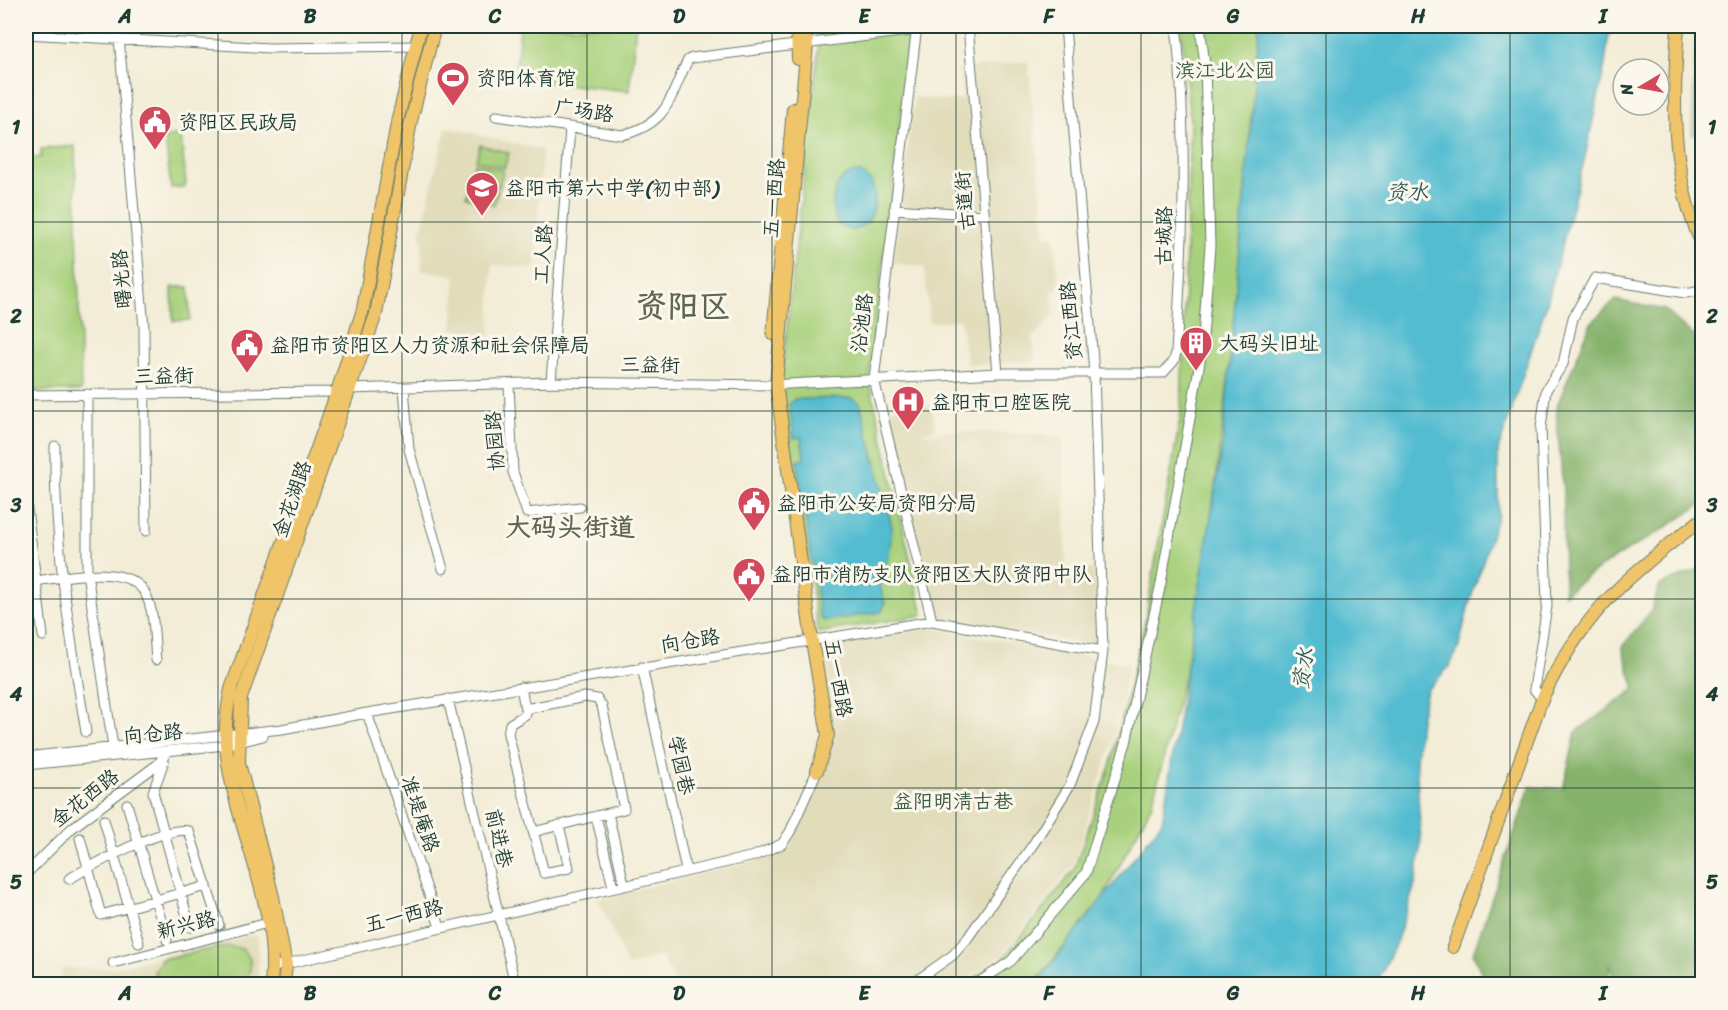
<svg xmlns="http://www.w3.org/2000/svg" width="1728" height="1010" viewBox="0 0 1728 1010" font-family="Sriracha,'LXGW WenKai TC',sans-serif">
	<rect width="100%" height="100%" fill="#fbf7ec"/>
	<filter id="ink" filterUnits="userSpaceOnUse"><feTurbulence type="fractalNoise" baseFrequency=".0167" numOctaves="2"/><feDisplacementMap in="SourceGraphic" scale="12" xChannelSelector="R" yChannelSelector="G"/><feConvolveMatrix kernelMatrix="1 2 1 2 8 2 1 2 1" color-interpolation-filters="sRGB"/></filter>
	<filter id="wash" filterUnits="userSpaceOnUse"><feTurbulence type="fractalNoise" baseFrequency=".008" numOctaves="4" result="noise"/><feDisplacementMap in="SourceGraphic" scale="24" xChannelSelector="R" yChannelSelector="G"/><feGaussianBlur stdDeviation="1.35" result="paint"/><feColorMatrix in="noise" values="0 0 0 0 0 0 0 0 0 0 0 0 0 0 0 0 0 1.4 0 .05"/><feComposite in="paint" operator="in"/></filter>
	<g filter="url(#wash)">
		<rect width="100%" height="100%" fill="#f3edd7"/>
		<!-- built -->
		<path fill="#e1dcba" d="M1028 61 1045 236H1054L1059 290 1052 292 1054 314 1033 338 1035 361 967 365 960 319 930 323 924 267 893 263 914 97 943 100 963 99 960 69Z
			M446 127 542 150 535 269 492 264 490 335 452 329 456 276 422 270 421 231Z
			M931 406 936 429 919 433 935 434 947 431 1064 435 1066 571 1094 569 1097 646 935 618 885 408Z
			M932 628 1129 664 1113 740 1073 865 1003 955 959 984H676L661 956 628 966 598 899 788 852 834 740 821 657 829 644Z
			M252 935 258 936V984H61L62 968H113Z"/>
		<!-- industrial -->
		<path fill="#c5c5b8" d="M1695 26H1702V137L1691 136Z"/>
		<!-- green -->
		<path fill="#a9d17d" stroke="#648758" stroke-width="1.5" d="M520 26H636L629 91 515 79Z
			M816 26H912L869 379 923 615 818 633 781 380 819 42Z
			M1181 26H1258L1265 80 1199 618 1152 804 1102 899 1034 984H965L1002 960 1074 870 1111 763 1146 616 1181 414 1190 119Z
			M178 135 181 137 186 184 184 187 171 188 165 138Z
			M480 145 509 153 504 168 476 160Z
			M75 146 81 391H26V159L41 157V149Z
			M475 163 503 171 499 187 471 179Z
			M470 182 498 190 494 205 466 197Z
			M172 287H189L190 320 173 321Z
			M229 946 242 949 250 958V972C238 990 177 986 157 984L154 972 162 959Z"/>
		<!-- forest -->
		<path fill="#86b36c" stroke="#527850" stroke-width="1.5" d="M1615 300 1665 310 1702 343V503C1658 537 1605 558 1564 595L1563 490 1556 408 1591 323Z
			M1702 568V984H1618L1609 963 1610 984H1486L1473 953 1530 787 1563 789 1576 732 1635 689 1622 647 1651 611 1660 585Z"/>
		<!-- water -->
		<path fill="#53bcd0" stroke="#397c82" stroke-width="1.5" d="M1259 26H1610L1605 64 1585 157 1547 303 1498 450V515L1469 604 1458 650 1448 668 1427 690 1420 719 1416 760 1421 843 1416 881 1396 943 1376 984H1036L1162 822 1223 441Z
			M856 172C879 176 878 206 868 222L853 231 838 224C828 206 833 176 856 172Z
			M852 398 860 403 892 527 889 556 881 575V590L885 604 881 612 825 621 820 618 797 461 804 459 801 437 794 438 789 404 795 399Z"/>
	</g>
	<g filter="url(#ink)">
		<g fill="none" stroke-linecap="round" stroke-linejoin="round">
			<!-- minor casing -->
			<g stroke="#697b6d" stroke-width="11">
				<path id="minor" d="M118 26 144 328 146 531
					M917 26 874 379 932 621
					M968 26 998 373
					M26 34 270 48 416 46
					M496 116 622 135C670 123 669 97 688 60L692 58 948 26
					M894 209 984 215
					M551 382 570 128
					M509 384 513 472 527 513 580 507
					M404 388 409 449 443 569
					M87 394V573L113 747
					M26 395 337 392 351 389 551 382 769 385 998 373H1163L1174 361 1176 352C1183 243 1188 134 1176 26
					M55 446C54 543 70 636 86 732
					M26 501 43 636
					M36 581C64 577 131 562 146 595 155 613 154 640 156 660
					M642 667 686 870
					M521 687 526 714 510 724 508 734 544 873 569 868 559 825
					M448 699 515 984
					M1542 699 1534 689 1547 606 1541 428 1546 390 1563 364 1573 318 1595 278 1685 293 1702 290
					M525 709 585 697 597 699 602 706 624 809 533 832
					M367 713 440 927
					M26 757 282 729 367 713 932 621 1103 651
					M164 761 153 792 190 927
					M26 765 226 745 263 736
					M127 804 167 940
					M608 813 624 884
					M596 816 613 887
					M104 820 139 943
					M80 838 101 915 207 886
					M26 874 72 828 158 764 168 751
					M69 879C93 865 162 826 189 831L219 925
					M113 963 268 923
					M273 967 754 856 782 844 790 832 817 771
					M912 984 953 955 967 939 1034 843 1070 785 1094 722 1103 651 1094 373 1065 26
					M976 984 1011 961 1086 873 1126 743 1161 583 1202 350 1210 246 1205 64 1200 26"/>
			</g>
			<!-- major casing -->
			<g stroke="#697b6d" stroke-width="14">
				<path id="major" d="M797 26 798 59
					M805 26 807 44 776 384 812 641 828 735 817 771
					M1678 26C1673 100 1670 175 1702 244
					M773 334 793 109
					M1453 947 1542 699C1584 610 1627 577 1702 519
					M271 984C280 902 232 825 226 745 225 726 227 708 231 689L337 392 363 309 398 118 421 26
					M284 984 286 965 273 897 239 763 241 698 376 314 411 121 435 26"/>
			</g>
			<!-- minor -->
			<use href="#minor" stroke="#fff" stroke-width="9"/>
			<!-- major -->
			<use href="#major" stroke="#f0c469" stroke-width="12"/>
		</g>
	</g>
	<!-- grid -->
	<path fill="none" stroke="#1f3d34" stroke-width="1.5" stroke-opacity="0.55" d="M218 26V984M402 26V984M587 26V984M772 26V984M956 26V984M1141 26V984M1326 26V984M1510 26V984M26 222H1702M26 411H1702M26 599H1702M26 788H1702"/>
	<!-- icons -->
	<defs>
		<g id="stadium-pin" transform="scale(1.725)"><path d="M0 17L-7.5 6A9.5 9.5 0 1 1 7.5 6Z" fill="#d1495b" stroke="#fbf7ec"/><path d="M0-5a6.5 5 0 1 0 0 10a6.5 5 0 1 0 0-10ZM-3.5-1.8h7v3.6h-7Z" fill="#fff"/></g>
		<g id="civic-pin" transform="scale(1.725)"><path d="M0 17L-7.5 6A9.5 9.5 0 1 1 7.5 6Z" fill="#d1495b" stroke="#fbf7ec"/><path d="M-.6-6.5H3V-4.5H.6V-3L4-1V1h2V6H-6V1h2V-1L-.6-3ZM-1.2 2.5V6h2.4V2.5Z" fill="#fff"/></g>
		<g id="school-pin" transform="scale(1.725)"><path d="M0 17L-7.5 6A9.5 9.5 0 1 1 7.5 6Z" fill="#d1495b" stroke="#fbf7ec"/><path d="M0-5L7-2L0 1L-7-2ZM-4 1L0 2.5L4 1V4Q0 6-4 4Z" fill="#fff"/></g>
		<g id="building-pin" transform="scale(1.725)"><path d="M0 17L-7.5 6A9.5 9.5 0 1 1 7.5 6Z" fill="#d1495b" stroke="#fbf7ec"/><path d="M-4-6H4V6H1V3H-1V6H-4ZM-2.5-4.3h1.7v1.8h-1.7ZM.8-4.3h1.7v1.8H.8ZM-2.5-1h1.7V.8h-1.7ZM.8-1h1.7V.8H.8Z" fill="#fff"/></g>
		<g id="hospital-pin" transform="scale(1.725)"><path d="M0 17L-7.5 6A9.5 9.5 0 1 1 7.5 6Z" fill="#d1495b" stroke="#fbf7ec"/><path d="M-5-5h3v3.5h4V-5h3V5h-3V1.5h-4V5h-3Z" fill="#fff"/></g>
	</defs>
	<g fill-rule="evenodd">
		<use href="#stadium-pin" x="453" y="78"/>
		<use href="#civic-pin" x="155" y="122"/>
		<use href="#school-pin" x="482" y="188"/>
		<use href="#building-pin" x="1196" y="343"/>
		<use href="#civic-pin" x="247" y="345"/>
		<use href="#hospital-pin" x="908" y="402"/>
		<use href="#civic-pin" x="754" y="503"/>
		<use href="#civic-pin" x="749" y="574"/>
	</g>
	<g text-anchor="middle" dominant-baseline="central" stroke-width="6" stroke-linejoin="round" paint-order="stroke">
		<!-- park labels -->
		<g font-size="20" fill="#3b5b43" stroke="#fbf7ec">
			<text x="1225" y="70">滨江北公园</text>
			<text x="953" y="801">益阳明清古巷</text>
		</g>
		<!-- poi labels -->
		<g font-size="20" fill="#1f3d34" stroke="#fbf7ec" text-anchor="start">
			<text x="476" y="78">资阳体育馆</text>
			<text x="178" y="122">资阳区民政局</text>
			<text x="505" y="188">益阳市第六中学(初中部)</text>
			<text x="1219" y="343">大码头旧址</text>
			<text x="270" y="345">益阳市资阳区人力资源和社会保障局</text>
			<text x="931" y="402">益阳市口腔医院</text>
			<text x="777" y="503">益阳市公安局资阳分局</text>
			<text x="772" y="574">益阳市消防支队资阳区大队资阳中队</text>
		</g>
		<!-- street labels -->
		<g font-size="20" fill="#1f3d34" stroke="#fbf7ec">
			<text transform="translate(584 111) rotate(8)">广场路</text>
			<text transform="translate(774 198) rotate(-85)">五一西路</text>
			<text transform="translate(965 201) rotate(-95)">古道街</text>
			<text transform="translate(1164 236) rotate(-89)">古城路</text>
			<text transform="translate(543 254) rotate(-86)">工人路</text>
			<text transform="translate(122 279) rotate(-95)">曙光路</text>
			<text transform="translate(1071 321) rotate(-95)">资江西路</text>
			<text transform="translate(862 323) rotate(-83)">沿池路</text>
			<text transform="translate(650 365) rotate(1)">三益街</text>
			<text transform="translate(164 376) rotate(-1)">三益街</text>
			<text transform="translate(495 441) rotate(-94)">协园路</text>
			<text transform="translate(292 499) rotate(-71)">金花湖路</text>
			<text transform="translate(690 641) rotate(-9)">向仓路</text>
			<text transform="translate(838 678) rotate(80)">五一西路</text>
			<text transform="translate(153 734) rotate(-5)">向仓路</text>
			<text transform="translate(681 765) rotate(78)">学园巷</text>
			<text transform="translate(85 798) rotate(-38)">金花西路</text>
			<text transform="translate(420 814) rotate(71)">准堤庵路</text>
			<text transform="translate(499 838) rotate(77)">前进巷</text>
			<text transform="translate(404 916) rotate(-14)">五一西路</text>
			<text transform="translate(186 925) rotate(-14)">新兴路</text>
		</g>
		<!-- water labels -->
		<g font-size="21" font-style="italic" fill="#2c5d5b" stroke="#fbf7ec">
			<text x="1407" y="192">资水</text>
			<text transform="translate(1303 669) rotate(-81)">资水</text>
		</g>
		<!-- district labels -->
		<g font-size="26" font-weight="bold" fill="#5e6552" stroke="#fbf7ec">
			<text x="570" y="527">大码头街道</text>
		</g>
		<!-- town labels -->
		<g font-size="32" font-weight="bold" fill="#5e6552" stroke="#fbf7ec">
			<text x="683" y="306">资阳区</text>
		</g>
	</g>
	<!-- margin -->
	<rect width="1728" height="1010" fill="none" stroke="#fbf7ec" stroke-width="66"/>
	<!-- north arrow -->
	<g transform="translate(1641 87) rotate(260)"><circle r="28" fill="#fbf7ec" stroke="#a3ada2" stroke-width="1.5"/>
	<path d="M0-4.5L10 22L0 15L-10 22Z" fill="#d1495b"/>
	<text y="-9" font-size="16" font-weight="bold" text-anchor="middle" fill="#1f3d34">N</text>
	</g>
	<rect x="33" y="33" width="1662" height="944" fill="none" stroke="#1f3d34" stroke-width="2"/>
	<g font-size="20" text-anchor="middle" font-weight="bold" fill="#1f3d34">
		<text x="125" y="23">A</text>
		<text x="310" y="23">B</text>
		<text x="495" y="23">C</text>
		<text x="679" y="23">D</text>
		<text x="864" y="23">E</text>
		<text x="1049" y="23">F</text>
		<text x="1233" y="23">G</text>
		<text x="1418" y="23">H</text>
		<text x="1603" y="23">I</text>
		<text x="16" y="134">1</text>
		<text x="1712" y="134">1</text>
		<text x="16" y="323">2</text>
		<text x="1712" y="323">2</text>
		<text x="16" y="512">3</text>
		<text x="1712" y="512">3</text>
		<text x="16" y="701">4</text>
		<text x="1712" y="701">4</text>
		<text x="16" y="889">5</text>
		<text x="1712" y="889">5</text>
		<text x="125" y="1000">A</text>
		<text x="310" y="1000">B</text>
		<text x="495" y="1000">C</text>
		<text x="679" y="1000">D</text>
		<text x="864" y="1000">E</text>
		<text x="1049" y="1000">F</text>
		<text x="1233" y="1000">G</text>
		<text x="1418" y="1000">H</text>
		<text x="1603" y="1000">I</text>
	</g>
</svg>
